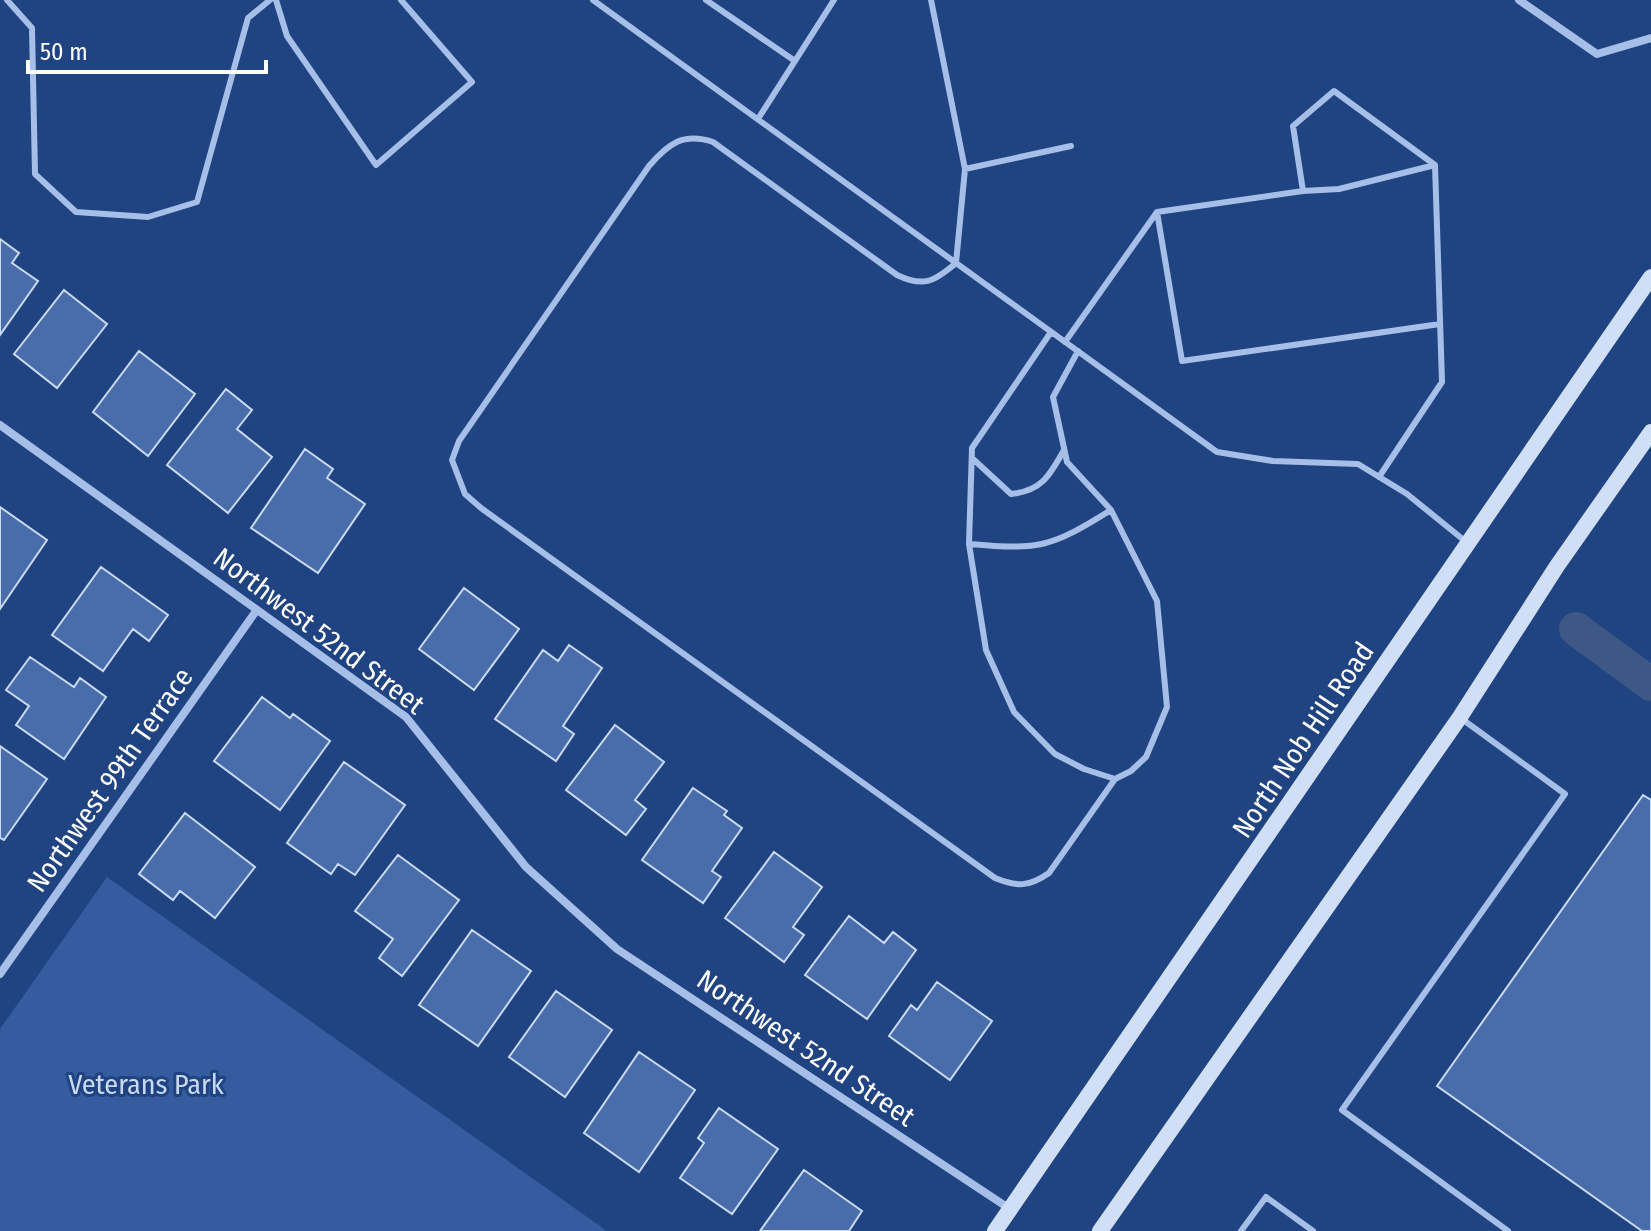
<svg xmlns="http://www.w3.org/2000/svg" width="1651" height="1231" viewBox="0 0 1651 1231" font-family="'Fira Sans Condensed',sans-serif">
	<rect width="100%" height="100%" fill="#204381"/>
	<!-- green -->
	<path fill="#345c9f" d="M107 877 607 1231H0V1029Z"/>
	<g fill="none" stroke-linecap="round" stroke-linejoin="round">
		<!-- canal -->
		<path stroke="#3e5885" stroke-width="34" d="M1576 629 1651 684"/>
	</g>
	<!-- building -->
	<path fill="#486daa" stroke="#c9daf6" stroke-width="2" d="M0 239 19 253 12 263 38 281 0 335Z
		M64 290 107 324 57 388 14 354Z
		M139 351 195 394 148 456 93 412Z
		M226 389 252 410 237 429 272 457 228 513 167 465Z
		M305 449 333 469 327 478 365 504 318 573 251 528Z
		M0 507 47 540 0 609Z
		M101 567 168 615 149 641 133 629 103 671 52 635Z
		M464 588 519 629 474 690 419 649Z
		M569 645 602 668 563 726 574 734 556 761 495 719 543 650 558 661Z
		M30 657 74 687 80 678 106 697 64 759 16 725 29 706 6 690Z
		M262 697 290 718 293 714 330 741 280 810 214 761Z
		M615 725 664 762 635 800 646 809 626 835 566 790Z
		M0 746 47 779 4 840 0 838Z
		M344 762 405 805 355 875 338 864 331 874 287 843Z
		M693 788 727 811 724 815 742 828 712 871 721 877 703 903 642 860Z
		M1643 795 1651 800V1231H1642L1437 1086Z
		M185 813 255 867 215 918 180 891 173 900 139 874Z
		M774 852 822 887 793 927 804 935 784 962 725 918Z
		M398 855 459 900 402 976 379 958 393 939 355 911Z
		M849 916 884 943 893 932 916 950 867 1019 805 975Z
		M472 930 531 971 478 1046 419 1005Z
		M937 982 992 1021 950 1080 889 1036 911 1005 917 1010Z
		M556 991 612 1030 565 1097 509 1057Z
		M639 1052 695 1090 639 1172 584 1133Z
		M719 1108 778 1149 732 1214 680 1178 704 1143 698 1138Z
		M804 1170 862 1211 849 1231H760Z"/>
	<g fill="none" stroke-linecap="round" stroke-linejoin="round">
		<!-- lane -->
		<path stroke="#a5bfe8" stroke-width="6" d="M7 0 32 28 35 174 76 212 148 217 197 202 248 18 270 0
			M276 0 287 36 376 165 472 82 401 0
			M593 0 1217 452 1273 461 1358 464 1407 494 1465 541
			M706 0 795 61
			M931 0 965 169
			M758 119 834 0
			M1071 146 965 169 956 263C935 281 924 288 897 275L713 142C683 132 668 144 649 166L459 441 452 460 465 494 481 508 995 878C1017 887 1029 887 1049 873L1115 779
			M1303 191 1339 189 1435 165
			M1157 212 1182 361 1440 324
			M1051 332 972 448 969 544 986 650 1014 712 1055 754 1084 769 1115 779 1131 771 1146 757 1167 707 1157 601 1111 510 1067 462 1053 397 1078 351
			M1065 342 1157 212 1303 191 1293 126 1334 91 1435 165 1442 382 1379 477
			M972 458 1011 494C1042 491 1050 475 1064 450
			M969 544C1040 550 1050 548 1111 510
			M1462 719 1565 794 1342 1110 1508 1231
			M1241 1231 1266 1197 1313 1231"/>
		<!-- street -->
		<path stroke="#a5bfe8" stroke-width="8" d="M1519 0 1597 54 1651 38
			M0 425 406 717 526 867 617 949 1010 1209
			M0 974 256 611"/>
		<!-- secondary -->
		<path stroke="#d0def6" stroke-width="16" d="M995 1231 1651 277
			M1100 1231 1460 717 1557 566 1651 432"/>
	</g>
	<g text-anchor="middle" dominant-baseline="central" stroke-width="6" stroke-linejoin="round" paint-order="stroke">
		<!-- street labels -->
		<g font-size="28" fill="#fff" stroke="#204381">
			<text transform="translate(319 631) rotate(37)">Northwest 52nd Street</text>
			<text transform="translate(1303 740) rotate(-56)">North Nob Hill Road</text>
			<text transform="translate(110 780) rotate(-55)">Northwest 99th Terrace</text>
			<text transform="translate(806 1048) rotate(34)">Northwest 52nd Street</text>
		</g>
		<!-- park labels -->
		<g font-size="28" fill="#c9daf6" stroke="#204381">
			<text x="146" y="1084">Veterans Park</text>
		</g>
	</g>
	<!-- scale -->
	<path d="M28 60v12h238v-12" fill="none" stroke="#ffffff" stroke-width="4"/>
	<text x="40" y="60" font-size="24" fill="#ffffff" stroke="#204381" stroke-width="6" paint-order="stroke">50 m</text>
</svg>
